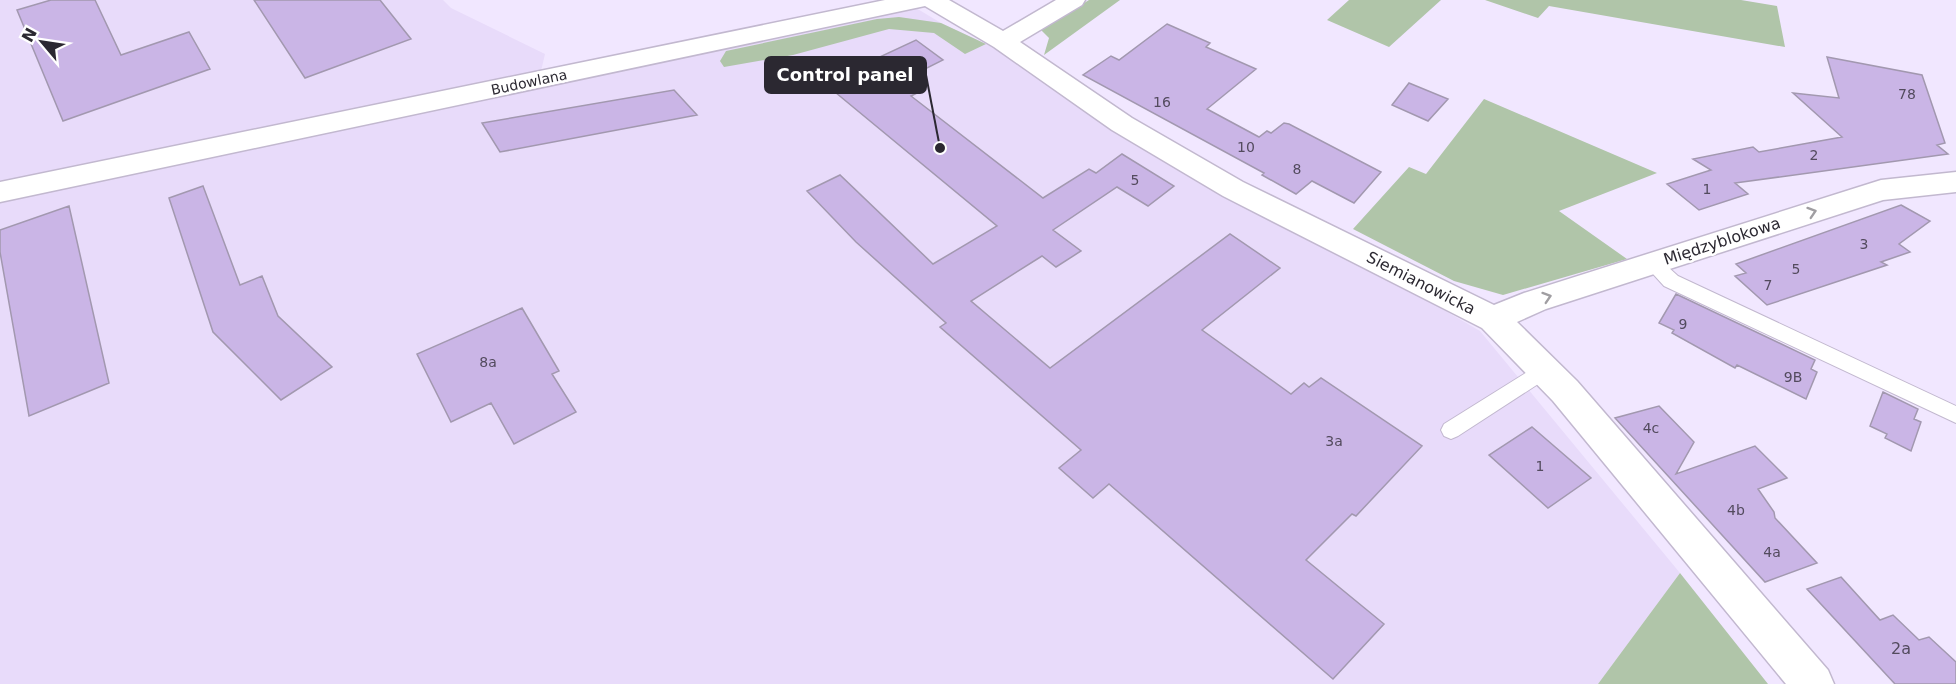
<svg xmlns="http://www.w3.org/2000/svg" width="1956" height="684" viewBox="0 0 1956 684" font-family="'DejaVu Sans',sans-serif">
	<rect width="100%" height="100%" fill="#f1e7ff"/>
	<!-- built -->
	<path fill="#e8dbfa" d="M0 0H443L451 8 545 54 538 84 916 8 941 23 986 44 1480 331 1680 573 1598 684H0Z"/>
	<!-- green -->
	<path fill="#b0c5a9" d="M1089 0H1120L1044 55 1049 38 1041 30Z
		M1349 0H1441L1389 47 1327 20Z
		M1485 0H1741L1777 6 1785 47 1549 6 1538 18Z
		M899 17 941 23 986 44 965 54 934 33 889 29 793 55 724 67 720 61 726 51 877 19Z
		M1484 99 1657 173 1559 211 1627 259 1503 295 1454 281 1353 229 1409 167 1426 174Z
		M1680 573 1768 684H1598Z"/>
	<!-- building -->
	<path fill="#cab5e6" stroke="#a298af" stroke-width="1.5" d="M51 0H95L121 55 189 32 210 69 63 121 17 10Z
		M254 0H380L411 39 305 78Z
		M1167 24 1210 43 1206 47 1256 69 1207 109 1259 137 1267 131 1271 133 1284 123 1289 124 1381 172 1354 203 1312 181 1296 194 1262 175 1264 173 1083 75 1111 56 1119 60Z
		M916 40 943 60 905 79 921 91 911 96 1043 198 1089 169 1096 173 1122 154 1174 186 1148 206 1117 187 1053 230 1081 251 1056 267 1042 256 971 301 1050 368 1230 234 1280 268 1202 330 1291 394 1304 383 1309 387 1321 378 1422 446 1356 516 1352 514 1306 560 1384 624 1333 679 1109 484 1093 498 1059 468 1081 450 940 327 946 323 856 242 807 191 840 175 933 264 997 226 824 83Z
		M1827 57 1922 75 1945 143 1937 145 1948 154 1735 183 1748 194 1699 210 1667 184 1711 170 1693 159 1753 147 1759 152 1842 137 1793 93 1839 98Z
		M1409 83 1448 99 1428 121 1392 105Z
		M674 90 697 115 500 152 482 123Z
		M203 186 240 285 262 276 278 316 332 367 281 400 213 332 169 198Z
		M1901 205 1930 221 1899 244 1910 252 1881 262 1887 265 1767 305 1735 276 1746 273 1736 264Z
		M69 206 109 383 29 416 0 252V230Z
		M1676 294 1815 360 1811 369 1817 372 1806 399 1737 365 1735 368 1672 333 1674 330 1659 323Z
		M522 308 559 371 552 374 576 412 514 444 491 403 451 422 417 354Z
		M1883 392 1918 409 1914 419 1921 422 1911 451 1885 438 1887 434 1870 426Z
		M1659 406 1694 442 1676 474 1755 446 1787 478 1758 489 1774 512 1775 518 1817 563 1765 582 1615 418Z
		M1532 427 1591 478 1548 508 1489 455Z
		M1841 577 1880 620 1893 615 1919 640 1929 637 1956 662V684H1895L1807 589Z"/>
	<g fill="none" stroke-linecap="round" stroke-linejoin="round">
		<!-- service casing -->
		<g stroke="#c2b8cf" stroke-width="2">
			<path id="service" d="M1652 256 1658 258 1678 276 1956 406V423L1664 286 1643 263 1646 258Z
				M1545 361 1552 363 1555 369 1552 375 1458 436 1451 439 1444 436 1441 430 1444 424Z"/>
		</g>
		<!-- minor casing -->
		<g stroke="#c2b8cf" stroke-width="3">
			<path id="minor" d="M885 0H949L1003 31 1056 0H1085L1082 5 1020 42 1132 118 1243 182 1494 305 1524 293 1881 180 1956 172V192L1883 200 1546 309 1517 322 1577 381 1828 670 1834 684H1786L1553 401 1482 328 1223 196 1112 130 994 47 925 6 0 202V182Z"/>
		</g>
		<!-- service -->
		<use href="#service" fill="#fff" fill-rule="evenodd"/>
		<!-- minor -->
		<use href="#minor" fill="#fff" fill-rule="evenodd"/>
	</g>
	<!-- one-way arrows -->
	<defs><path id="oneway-chevron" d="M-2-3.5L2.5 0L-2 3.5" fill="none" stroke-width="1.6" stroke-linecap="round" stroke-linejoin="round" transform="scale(1.5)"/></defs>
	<g stroke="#a09ea2">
		<use href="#oneway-chevron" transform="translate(1812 212) rotate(-18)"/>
		<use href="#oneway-chevron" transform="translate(1547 297) rotate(-18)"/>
	</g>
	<g text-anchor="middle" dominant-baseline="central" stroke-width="5" stroke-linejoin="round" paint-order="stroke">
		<!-- far-street labels -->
		<g font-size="14" fill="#2b2831" stroke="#fff">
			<text transform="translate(529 82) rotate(-12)">Budowlana</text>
		</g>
		<!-- number labels -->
		<g font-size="14" fill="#534b5e">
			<text x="1907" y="94">78</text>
			<text x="1162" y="102">16</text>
			<text x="1246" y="147">10</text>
			<text x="1814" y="155">2</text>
			<text x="1297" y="169">8</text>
			<text x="1135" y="180">5</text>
			<text x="1707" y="189">1</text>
			<text x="1864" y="244">3</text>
			<text x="1796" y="269">5</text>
			<text x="1768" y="285">7</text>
			<text x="1683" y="324">9</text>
			<text x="488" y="362">8a</text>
			<text x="1793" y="377">9B</text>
			<text x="1651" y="428">4c</text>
			<text x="1334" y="441">3a</text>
			<text x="1540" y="466">1</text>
			<text x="1736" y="510">4b</text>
			<text x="1772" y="552">4a</text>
		</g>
		<!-- street labels -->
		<g font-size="16" fill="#2b2831" stroke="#fff">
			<text transform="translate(1722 241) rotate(-18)">Międzyblokowa</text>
			<text transform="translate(1421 283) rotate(27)">Siemianowicka</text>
		</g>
		<!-- near-number labels -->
		<g font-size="16" fill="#534b5e">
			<text x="1901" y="648">2a</text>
		</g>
	</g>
	<!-- callouts -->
	<path fill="none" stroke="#2b2831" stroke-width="2" d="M940 148L926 75"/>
	<circle fill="#2b2831" stroke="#fff" stroke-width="2" cx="940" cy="148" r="6"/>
	<rect fill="#2b2831" stroke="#2b2831" stroke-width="2" x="765" y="57" width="161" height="36" rx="6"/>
	<g font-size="18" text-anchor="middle" font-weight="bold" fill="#fff">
		<text x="845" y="81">Control panel</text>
	</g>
	<!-- north arrow -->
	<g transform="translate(42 42) rotate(299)" stroke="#ffffff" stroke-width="4.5" paint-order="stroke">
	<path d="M0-4.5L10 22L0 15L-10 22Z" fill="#2b2831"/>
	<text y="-9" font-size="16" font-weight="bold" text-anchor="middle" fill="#2b2831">N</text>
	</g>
</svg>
